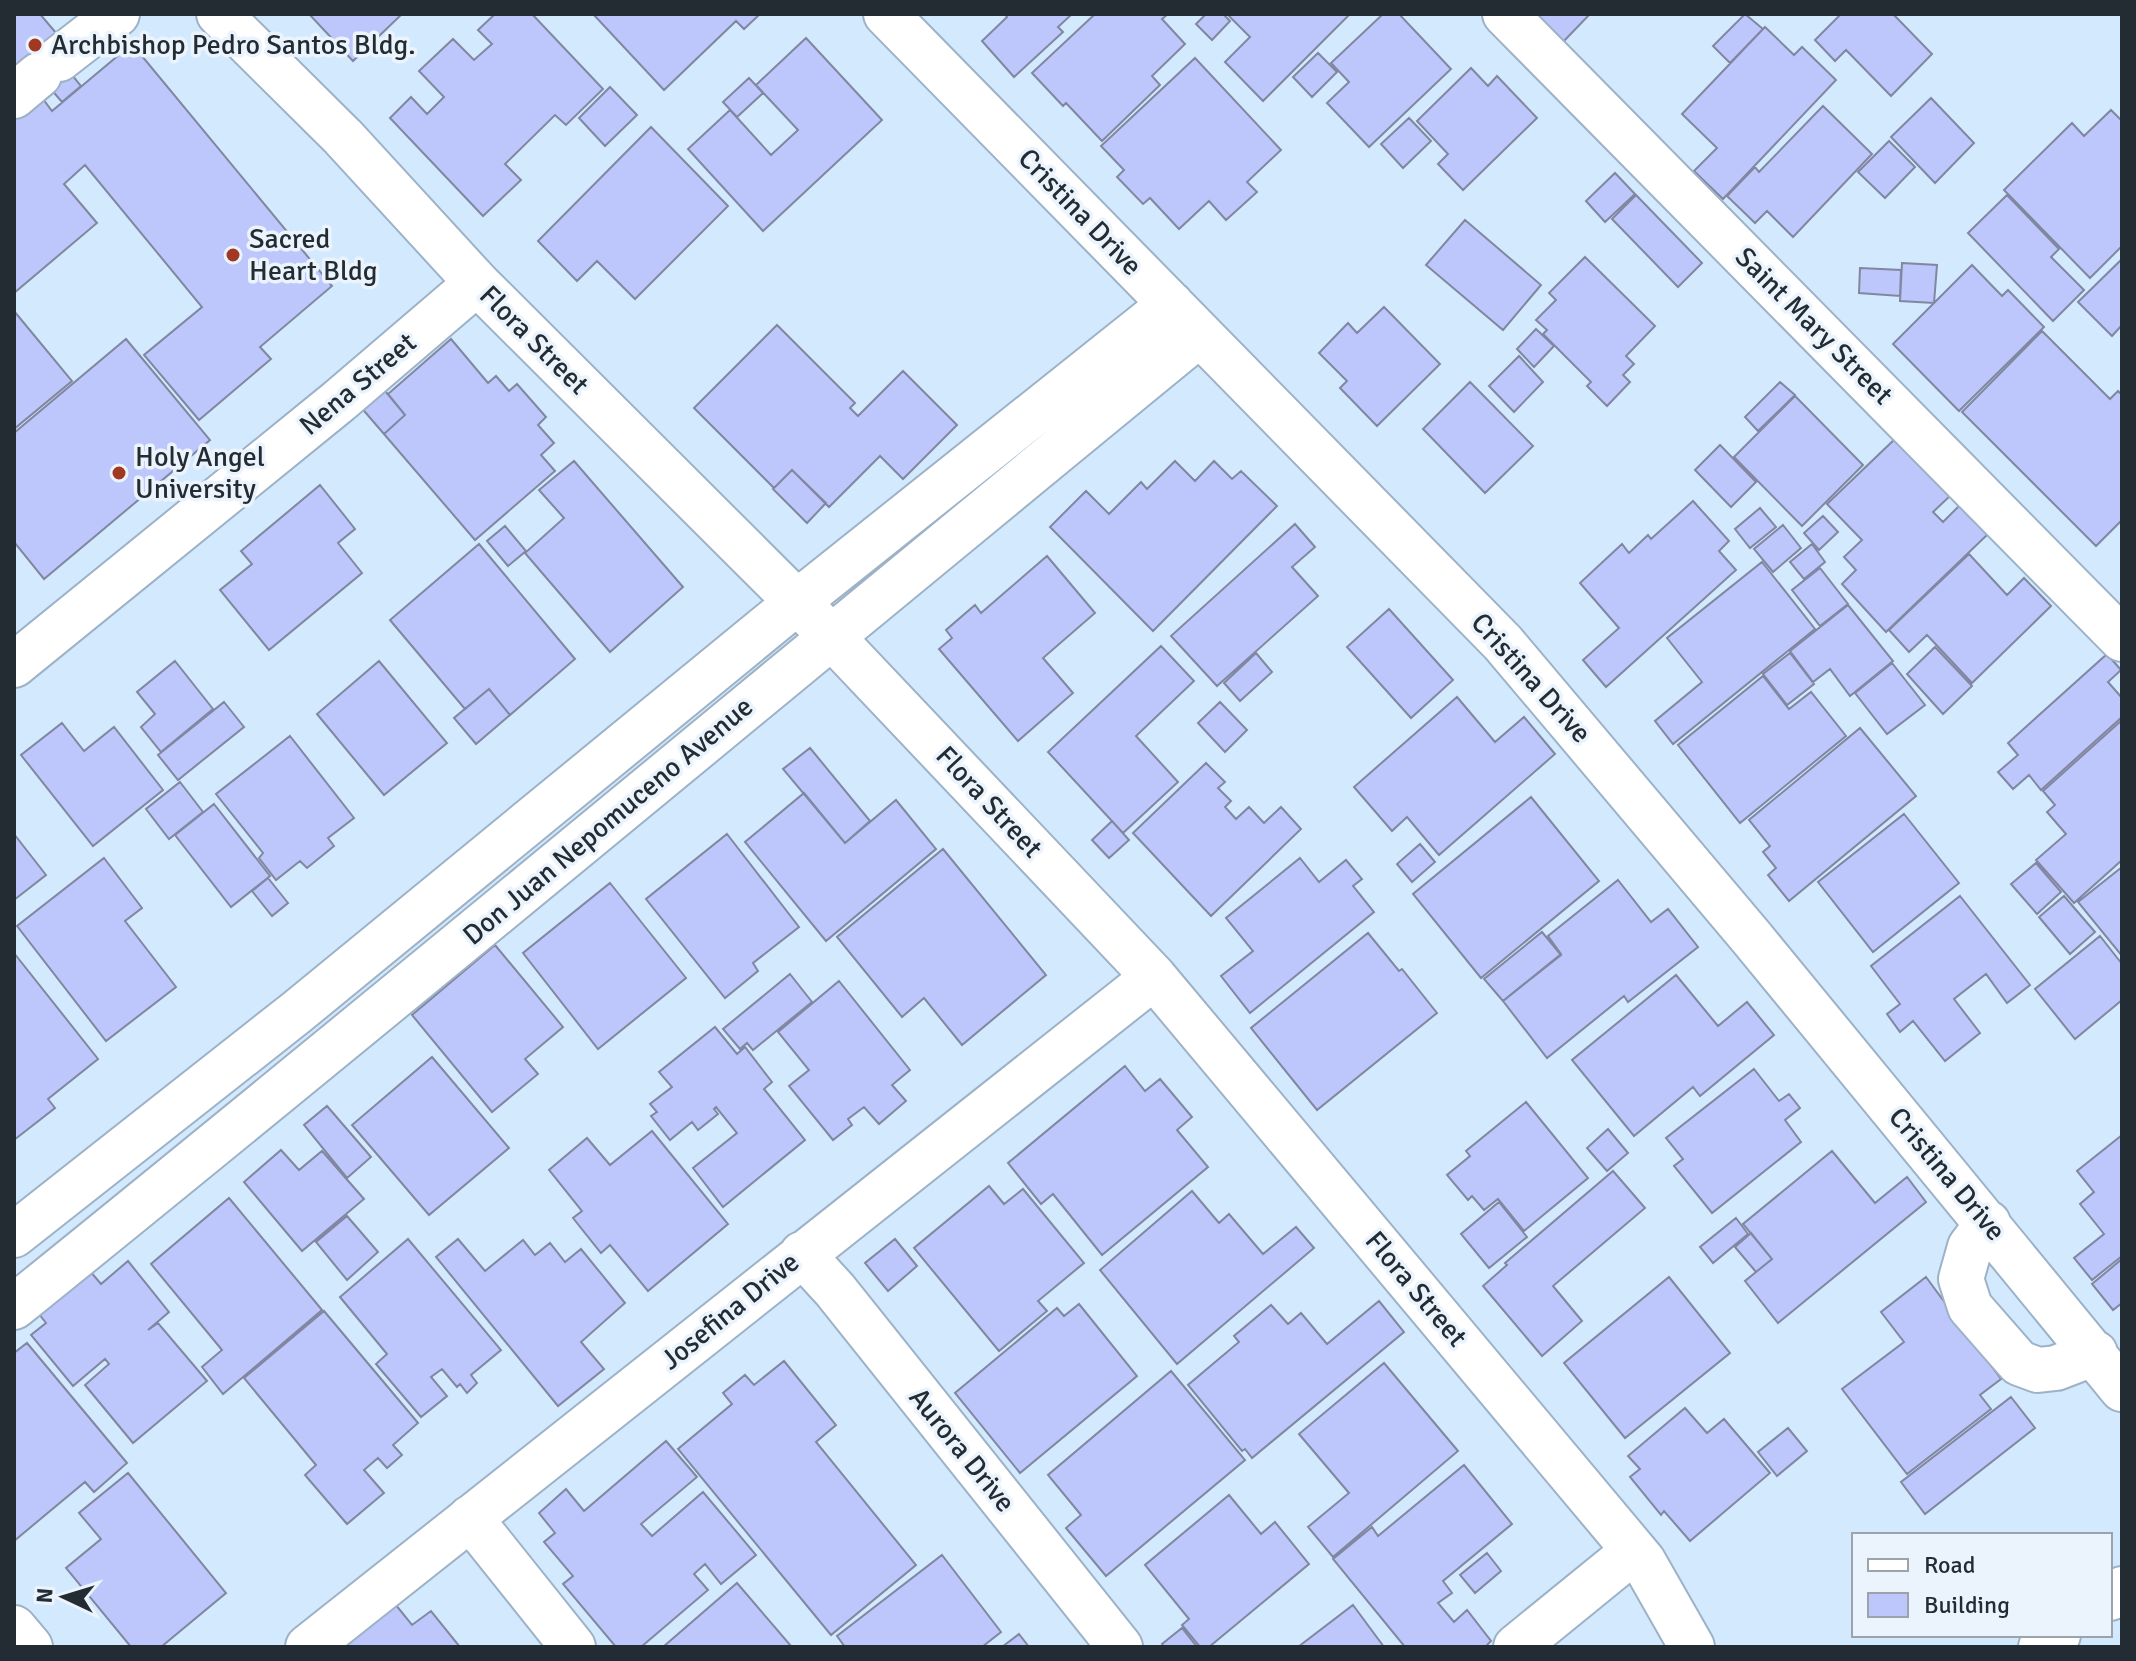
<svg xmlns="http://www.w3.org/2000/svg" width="2136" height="1661" viewBox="0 0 2136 1661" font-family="Signika,sans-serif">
	<rect width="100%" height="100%" fill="#d2e9fe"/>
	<!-- building -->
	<path fill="#bdc7fc" stroke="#8187a0" stroke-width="2" d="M14 14H40L62 40 14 81Z
		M309 14H402L353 61Z
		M495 14H532L603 89 566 125 555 115 505 164 521 180 483 216 390 118 411 97 427 114 444 97 419 71 453 39 474 60 492 44 478 30Z
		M593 14H760L744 29 736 21 664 90Z
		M1005 14H1072L1058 27 1063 32 1014 77 982 41 1007 17Z
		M1095 14H1168L1162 19 1185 44 1152 76 1160 85 1102 141 1066 103 1063 106 1032 73Z
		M1206 14H1223L1230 21 1212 40 1196 24Z
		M1227 14H1350L1263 101 1225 62 1250 37Z
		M1383 14H1399L1451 69 1369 147 1327 103 1349 82 1331 63Z
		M1539 14H1590L1562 43 1536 17Z
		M1745 14 1763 29 1730 63 1713 46Z
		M1841 14H1893L1932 54 1891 96 1846 50 1835 61 1815 40Z
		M1765 27 1794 55 1802 47 1836 80 1723 199 1694 171 1717 148 1682 114Z
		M806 38 882 120 763 231 688 149 730 110 771 155 798 130 756 85Z
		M132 44 332 286 260 347 271 359 199 420 144 355 202 307 85 165 64 184 97 223 14 293V117L40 95 52 111Z
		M51 49 81 86 62 102 31 66Z
		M1318 53 1337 72 1312 97 1293 77Z
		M1195 58 1281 150 1247 182 1257 192 1226 220 1209 201 1179 229 1150 198 1143 204 1117 177 1124 170 1101 146Z
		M1471 68 1488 86 1497 76 1537 118 1463 190 1438 164 1448 154 1417 121Z
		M749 78 763 93 737 117 723 102Z
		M610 87 637 115 605 146 579 118Z
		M1931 98 1974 143 1935 183 1891 137Z
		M1823 106 1872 154 1793 237 1767 211 1755 223 1727 196 1755 167 1759 172Z
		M2111 110 2122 121V246L2090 278 2004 190 2072 123 2084 136Z
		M1409 118 1431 141 1403 168 1381 144Z
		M651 127 728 206 635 299 597 261 577 281 538 241Z
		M1889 141 1915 167 1885 198 1858 172Z
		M1615 173 1635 194 1605 222 1586 201Z
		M1636 195 1702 263 1678 287 1612 219Z
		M2007 195 2059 249 2051 257 2084 290 2053 321 1968 233Z
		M1465 220 1541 285 1503 330 1426 265Z
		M1585 257 1655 326 1626 356 1634 364 1623 375 1630 382 1607 406 1587 386 1591 382 1543 334 1547 330 1536 320 1556 300 1549 293Z
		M2122 259V325L2112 336 2078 302Z
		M1902 263 1937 265 1934 303 1900 301Z
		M1972 265 2002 296 2008 290 2044 327 1959 411 1893 344Z
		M1860 268 1901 270 1900 296 1859 293Z
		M1384 307 1440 364 1377 426 1340 388 1347 381 1319 353 1348 323 1357 333Z
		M14 311 72 381 14 429Z
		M777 325 855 403 850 408 858 416 903 371 957 425 903 479 880 456 829 507 792 470 774 488 694 408Z
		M1536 329 1554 346 1534 367 1517 349Z
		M2042 331 2110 399 2118 391 2122 395V520L2096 546 1962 412Z
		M126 339 210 440 44 579 14 542V433Z
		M451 339 488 383 496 376 509 391 517 384 546 417 538 425 554 443 541 455 555 471 475 540 384 434 405 415 388 394Z
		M1519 356 1543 382 1514 412 1489 386Z
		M1470 382 1533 446 1485 493 1423 429Z
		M1780 382 1795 395 1758 431 1745 417Z
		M381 386 405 415 384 434 359 405Z
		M1795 396 1863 465 1802 526 1734 457Z
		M1897 437 1951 495 1933 512 1943 522 1960 505 1988 534 1886 632 1842 584 1856 570 1844 557 1862 540 1827 504Z
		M1720 445 1756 482 1731 507 1695 470Z
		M574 461 683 587 610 652 525 553 564 518 539 490Z
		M1175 461 1195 481 1214 461 1232 479 1241 471 1277 506 1153 631 1050 527 1086 491 1109 514 1141 482 1147 489Z
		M792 470 826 503 807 523 773 489Z
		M320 485 355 529 338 543 362 573 269 650 220 590 252 564 241 551Z
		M1693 501 1729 541 1719 551 1736 570 1606 687 1583 660 1619 628 1580 583 1622 544 1629 553 1648 535 1651 539Z
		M1760 508 1776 527 1750 548 1735 529Z
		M1823 516 1838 532 1819 550 1804 533Z
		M1295 524 1315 547 1292 567 1318 596 1217 686 1171 636Z
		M1783 525 1801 548 1773 572 1754 549Z
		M505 526 526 551 508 566 487 541Z
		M479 544 575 659 510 715 489 689 465 709 390 620Z
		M1812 544 1825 562 1804 579 1790 562Z
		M1969 554 2007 595 2024 578 2051 606 1972 683 1927 635 1909 652 1889 630Z
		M1047 556 1095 613 1043 658 1073 693 1018 741 939 649 952 638 946 630 975 605 981 613Z
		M1762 562 1815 629 1673 744 1655 721 1702 682 1667 638Z
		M1820 568 1848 604 1820 626 1792 590Z
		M1848 605 1893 661 1850 696 1830 669 1813 682 1790 651Z
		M1389 609 1453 680 1411 718 1347 647Z
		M1161 646 1194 681 1136 736 1178 782 1123 833 1048 752Z
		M1935 647 1972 686 1943 714 1907 674Z
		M1256 653 1272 672 1240 701 1224 683Z
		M1790 653 1814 684 1787 705 1763 674Z
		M2107 654 2121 670 2108 682 2122 698V717L2041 790 2029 775 2013 789 1998 772 2018 755 2008 743Z
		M175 661 213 709 161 752 141 727 155 714 137 692Z
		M379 661 447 743 384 795 317 714Z
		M1892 663 1925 705 1887 734 1855 693Z
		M1763 676 1789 709 1811 692 1846 736 1740 823 1678 745Z
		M489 689 510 715 476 744 454 718Z
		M1457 697 1495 742 1524 717 1555 754 1439 855 1407 817 1392 831 1354 787Z
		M224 702 244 727 178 780 158 755Z
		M1220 702 1247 730 1225 752 1198 723Z
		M2122 720V860L2074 903 2036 860 2066 834 2047 812 2055 805 2043 791Z
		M62 723 84 751 114 727 163 790 93 846 21 755Z
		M1860 728 1916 796 1789 901 1768 875 1776 868 1763 852 1770 846 1749 820Z
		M290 736 354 818 328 838 334 846 307 868 300 861 276 880 259 858 263 853 216 794Z
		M810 748 870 821 845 843 783 769Z
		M1206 763 1225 782 1218 788 1231 801 1225 807 1236 819 1249 807 1264 823 1281 807 1301 829 1211 916 1133 833Z
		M180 782 203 812 169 839 146 809Z
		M804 793 845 843 896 800 936 849 826 941 745 842Z
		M1531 797 1599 881 1481 978 1413 894Z
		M214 804 270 876 231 907 175 835Z
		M1904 814 1959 883 1873 952 1818 882Z
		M1112 821 1129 840 1109 858 1092 840Z
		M14 834 46 875 14 900Z
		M727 834 799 927 753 963 758 971 725 998 646 899Z
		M1420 844 1435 862 1412 882 1397 864Z
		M943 849 1046 975 962 1045 924 998 902 1017 837 937Z
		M104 858 142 908 125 921 176 987 106 1041 17 926Z
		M1300 858 1319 882 1346 860 1362 879 1353 886 1374 912 1250 1013 1221 976 1253 951 1226 918Z
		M2036 863 2061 892 2037 914 2011 884Z
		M2122 867V956L2078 902Z
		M268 878 288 903 272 916 252 891Z
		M1618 880 1651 922 1668 909 1698 947 1628 1002 1624 996 1547 1058 1503 1001 1561 954 1548 936Z
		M610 883 686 978 598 1049 523 953Z
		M1960 896 2030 985 2007 1003 1986 974 1954 999 1980 1033 1945 1061 1913 1021 1900 1032 1887 1014 1900 1004 1871 966Z
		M2064 896 2095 932 2070 954 2039 917Z
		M1542 932 1561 955 1503 1001 1484 979Z
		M1368 933 1399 971 1402 969 1437 1013 1317 1110 1251 1028Z
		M2100 936 2122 964V1000L2075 1039 2035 989Z
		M495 945 563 1027 525 1059 538 1074 492 1112 412 1015Z
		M14 953 98 1059 48 1099 55 1108 14 1140Z
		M790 974 812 1002 753 1050 747 1043 740 1049 723 1029Z
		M1676 975 1718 1026 1747 1002 1774 1035 1700 1096 1693 1087 1634 1136 1572 1060Z
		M839 981 910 1070 892 1085 906 1101 879 1124 864 1107 848 1119 852 1125 833 1140 789 1086 809 1070 778 1032Z
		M715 1027 737 1054 745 1047 772 1082 764 1089 805 1140 723 1207 693 1168 737 1133 716 1107 714 1109 718 1114 698 1130 692 1122 670 1140 651 1116 657 1112 650 1104 672 1087 659 1072Z
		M432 1057 509 1148 429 1215 352 1125Z
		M1125 1066 1145 1091 1160 1079 1192 1117 1177 1130 1208 1167 1102 1255 1053 1194 1041 1204 1008 1163Z
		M1754 1069 1779 1101 1789 1094 1800 1108 1785 1120 1801 1142 1712 1213 1674 1166 1683 1159 1666 1138Z
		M1526 1102 1588 1178 1524 1231 1498 1199 1484 1210 1472 1196 1468 1200 1447 1175 1470 1156 1466 1151Z
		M327 1106 371 1157 347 1178 304 1125Z
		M1608 1129 1628 1153 1607 1171 1587 1148Z
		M652 1131 728 1224 648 1291 610 1245 601 1253 573 1218 582 1211 549 1170 587 1138 610 1165Z
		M2122 1135V1256L2092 1280 2074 1258 2104 1234 2080 1204 2094 1192 2077 1171Z
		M281 1150 299 1170 322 1151 364 1199 302 1251 244 1182Z
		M1832 1151 1875 1203 1907 1177 1926 1202 1778 1323 1745 1281 1772 1259 1743 1224Z
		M1613 1171 1645 1208 1553 1286 1582 1321 1542 1356 1483 1286 1507 1265 1505 1263Z
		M989 1186 1004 1204 1023 1189 1084 1263 1038 1301 1047 1311 999 1351 914 1248Z
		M1192 1191 1219 1223 1229 1214 1263 1254 1296 1227 1314 1248 1177 1364 1100 1270Z
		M229 1198 322 1310 223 1394 202 1367 222 1350 151 1264Z
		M1499 1202 1527 1237 1489 1268 1461 1234Z
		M347 1216 378 1252 347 1280 316 1242Z
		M1736 1218 1748 1234 1713 1263 1700 1247Z
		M1751 1233 1772 1259 1756 1272 1735 1247Z
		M408 1239 501 1350 471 1375 477 1383 467 1393 460 1384 457 1387 442 1369 431 1377 447 1396 421 1417 376 1364 387 1354 340 1297Z
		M458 1239 485 1271 523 1240 535 1255 550 1243 565 1262 581 1249 625 1303 581 1342 604 1369 558 1406 436 1257Z
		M895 1239 917 1266 888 1291 865 1263Z
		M2122 1259V1303L2113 1310 2092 1284Z
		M128 1261 169 1312 148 1330 158 1323 207 1381 133 1443 85 1385 109 1364 105 1359 73 1386 31 1335 46 1323 39 1314 90 1271 101 1284Z
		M1669 1277 1730 1353 1625 1438 1564 1363Z
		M1926 1277 2001 1379 1980 1395 1991 1409 1907 1474 1842 1389 1904 1342 1881 1312Z
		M1379 1301 1404 1332 1252 1458 1245 1449 1242 1451 1188 1385 1239 1342 1234 1336 1271 1305 1288 1324 1301 1313 1327 1344Z
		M1079 1304 1137 1376 1020 1473 955 1393 1057 1308 1064 1316Z
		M324 1311 418 1423 393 1445 402 1455 387 1468 378 1458 364 1470 384 1493 347 1524 305 1475 316 1465 244 1378Z
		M27 1343 127 1463 94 1492 85 1482 14 1541V1353Z
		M784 1361 836 1425 816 1442 916 1565 831 1635 678 1449 732 1404 723 1393 745 1375 754 1385Z
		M1384 1363 1458 1451 1333 1557 1308 1527 1349 1493 1299 1434Z
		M1171 1371 1245 1460 1106 1576 1066 1528 1081 1515 1048 1475Z
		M2011 1397 2035 1428 1925 1514 1901 1482Z
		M1685 1408 1707 1433 1724 1419 1770 1473 1690 1541 1664 1511 1661 1515 1630 1477 1640 1469 1628 1456Z
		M1788 1428 1807 1451 1777 1476 1758 1452Z
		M666 1441 697 1477 641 1524 652 1536 703 1492 756 1555 721 1584 705 1564 694 1574 708 1590 641 1647H616L563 1584 573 1576 544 1542 555 1533 539 1513 566 1489 584 1511Z
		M1464 1465 1512 1524 1443 1581 1452 1593 1438 1603 1454 1622 1467 1610 1491 1641 1485 1647H1405L1333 1559 1372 1527 1378 1536Z
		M128 1473 226 1593 161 1647H131L66 1568 101 1539 79 1513Z
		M1229 1495 1261 1534 1275 1522 1309 1564 1209 1647H1200L1182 1625 1189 1619 1145 1565Z
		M1487 1553 1501 1571 1475 1593 1460 1575Z
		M942 1555 1001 1632 982 1647H845L837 1636Z
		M737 1583 791 1646 663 1647Z
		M391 1599 412 1625 431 1611 460 1647H332Z
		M1353 1605 1384 1647H1298Z
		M1182 1628 1197 1647H1164L1162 1644Z
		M1019 1634 1029 1647H1002Z"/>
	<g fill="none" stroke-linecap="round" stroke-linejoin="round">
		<!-- minor casing -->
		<g stroke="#9db2c7" stroke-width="48">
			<path id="minor" d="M219 14 343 137 477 283 831 636 1154 977 1643 1561 1692 1647
				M886 14 1503 643 1751 937 2122 1389
				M1505 14 2122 639
				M59 59 117 14
				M14 96 39 75
				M14 665 339 401 477 283
				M1988 1223 1970 1247 1961 1279 1970 1307 2019 1363 2038 1370 2056 1368 2095 1353
				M14 1235 297 1012 796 603 1171 304
				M802 1254 835 1290 1120 1647
				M14 1307C412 986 804 658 1200 334
				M470 1518 573 1647
				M2110 1598 2122 1589
				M14 1628 30 1647
				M308 1647 1154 977
				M1516 1647 1634 1551
				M2041 1647 2058 1635"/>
		</g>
		<!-- minor -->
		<use href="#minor" stroke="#fff" stroke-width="44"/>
	</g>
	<!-- markers -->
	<g fill="#a13821" stroke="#ebf4fd" stroke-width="3">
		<circle cx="35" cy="45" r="8"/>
		<circle cx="233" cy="255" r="8"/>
		<circle cx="119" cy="473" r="8"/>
	</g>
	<g text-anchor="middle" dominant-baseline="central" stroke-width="7" stroke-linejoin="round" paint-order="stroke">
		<!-- poi labels -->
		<g font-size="28" fill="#232b33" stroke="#ebf4fd" text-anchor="start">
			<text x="51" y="45">Archbishop Pedro Santos Bldg.</text>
			<text x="249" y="239">Sacred<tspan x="249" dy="32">Heart Bldg</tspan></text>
			<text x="135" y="457">Holy Angel<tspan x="135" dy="32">University</tspan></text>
		</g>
		<!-- street labels -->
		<g font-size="28" fill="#232b33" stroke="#ebf4fd">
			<text transform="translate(1080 212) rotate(46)">Cristina Drive</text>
			<text transform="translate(1814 326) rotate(45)">Saint Mary Street</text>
			<text transform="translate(534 340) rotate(45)">Flora Street</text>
			<text transform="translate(358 384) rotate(-40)">Nena Street</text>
			<text transform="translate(1531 678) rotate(48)">Cristina Drive</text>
			<text transform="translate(989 802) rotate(47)">Flora Street</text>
			<text transform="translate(608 821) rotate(-40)">Don Juan Nepomuceno Avenue</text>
			<text transform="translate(1947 1174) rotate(50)">Cristina Drive</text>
			<text transform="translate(1416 1289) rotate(50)">Flora Street</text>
			<text transform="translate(730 1311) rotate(-39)">Josefina Drive</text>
			<text transform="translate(962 1450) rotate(51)">Aurora Drive</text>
		</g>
	</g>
	<!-- border -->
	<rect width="2136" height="1661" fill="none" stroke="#232b33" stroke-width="32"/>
	<!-- legend -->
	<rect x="1852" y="1533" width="260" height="104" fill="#ebf4fd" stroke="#9ba4ac" stroke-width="2"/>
	<rect x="1868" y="1559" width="40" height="12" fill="#ffffff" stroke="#9ba4ac" stroke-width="2"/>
	<text x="1924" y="1573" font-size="24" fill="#232b33">Road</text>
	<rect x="1868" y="1593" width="40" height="24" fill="#bdc7fc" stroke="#9ba4ac" stroke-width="2"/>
	<text x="1924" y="1613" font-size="24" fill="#232b33">Building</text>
	<!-- north arrow -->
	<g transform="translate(64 1597) rotate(274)" stroke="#ebf4fd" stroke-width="6" paint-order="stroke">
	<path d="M0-6L14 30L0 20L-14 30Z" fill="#232b33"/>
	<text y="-12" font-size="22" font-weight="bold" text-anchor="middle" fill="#232b33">N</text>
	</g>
</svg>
